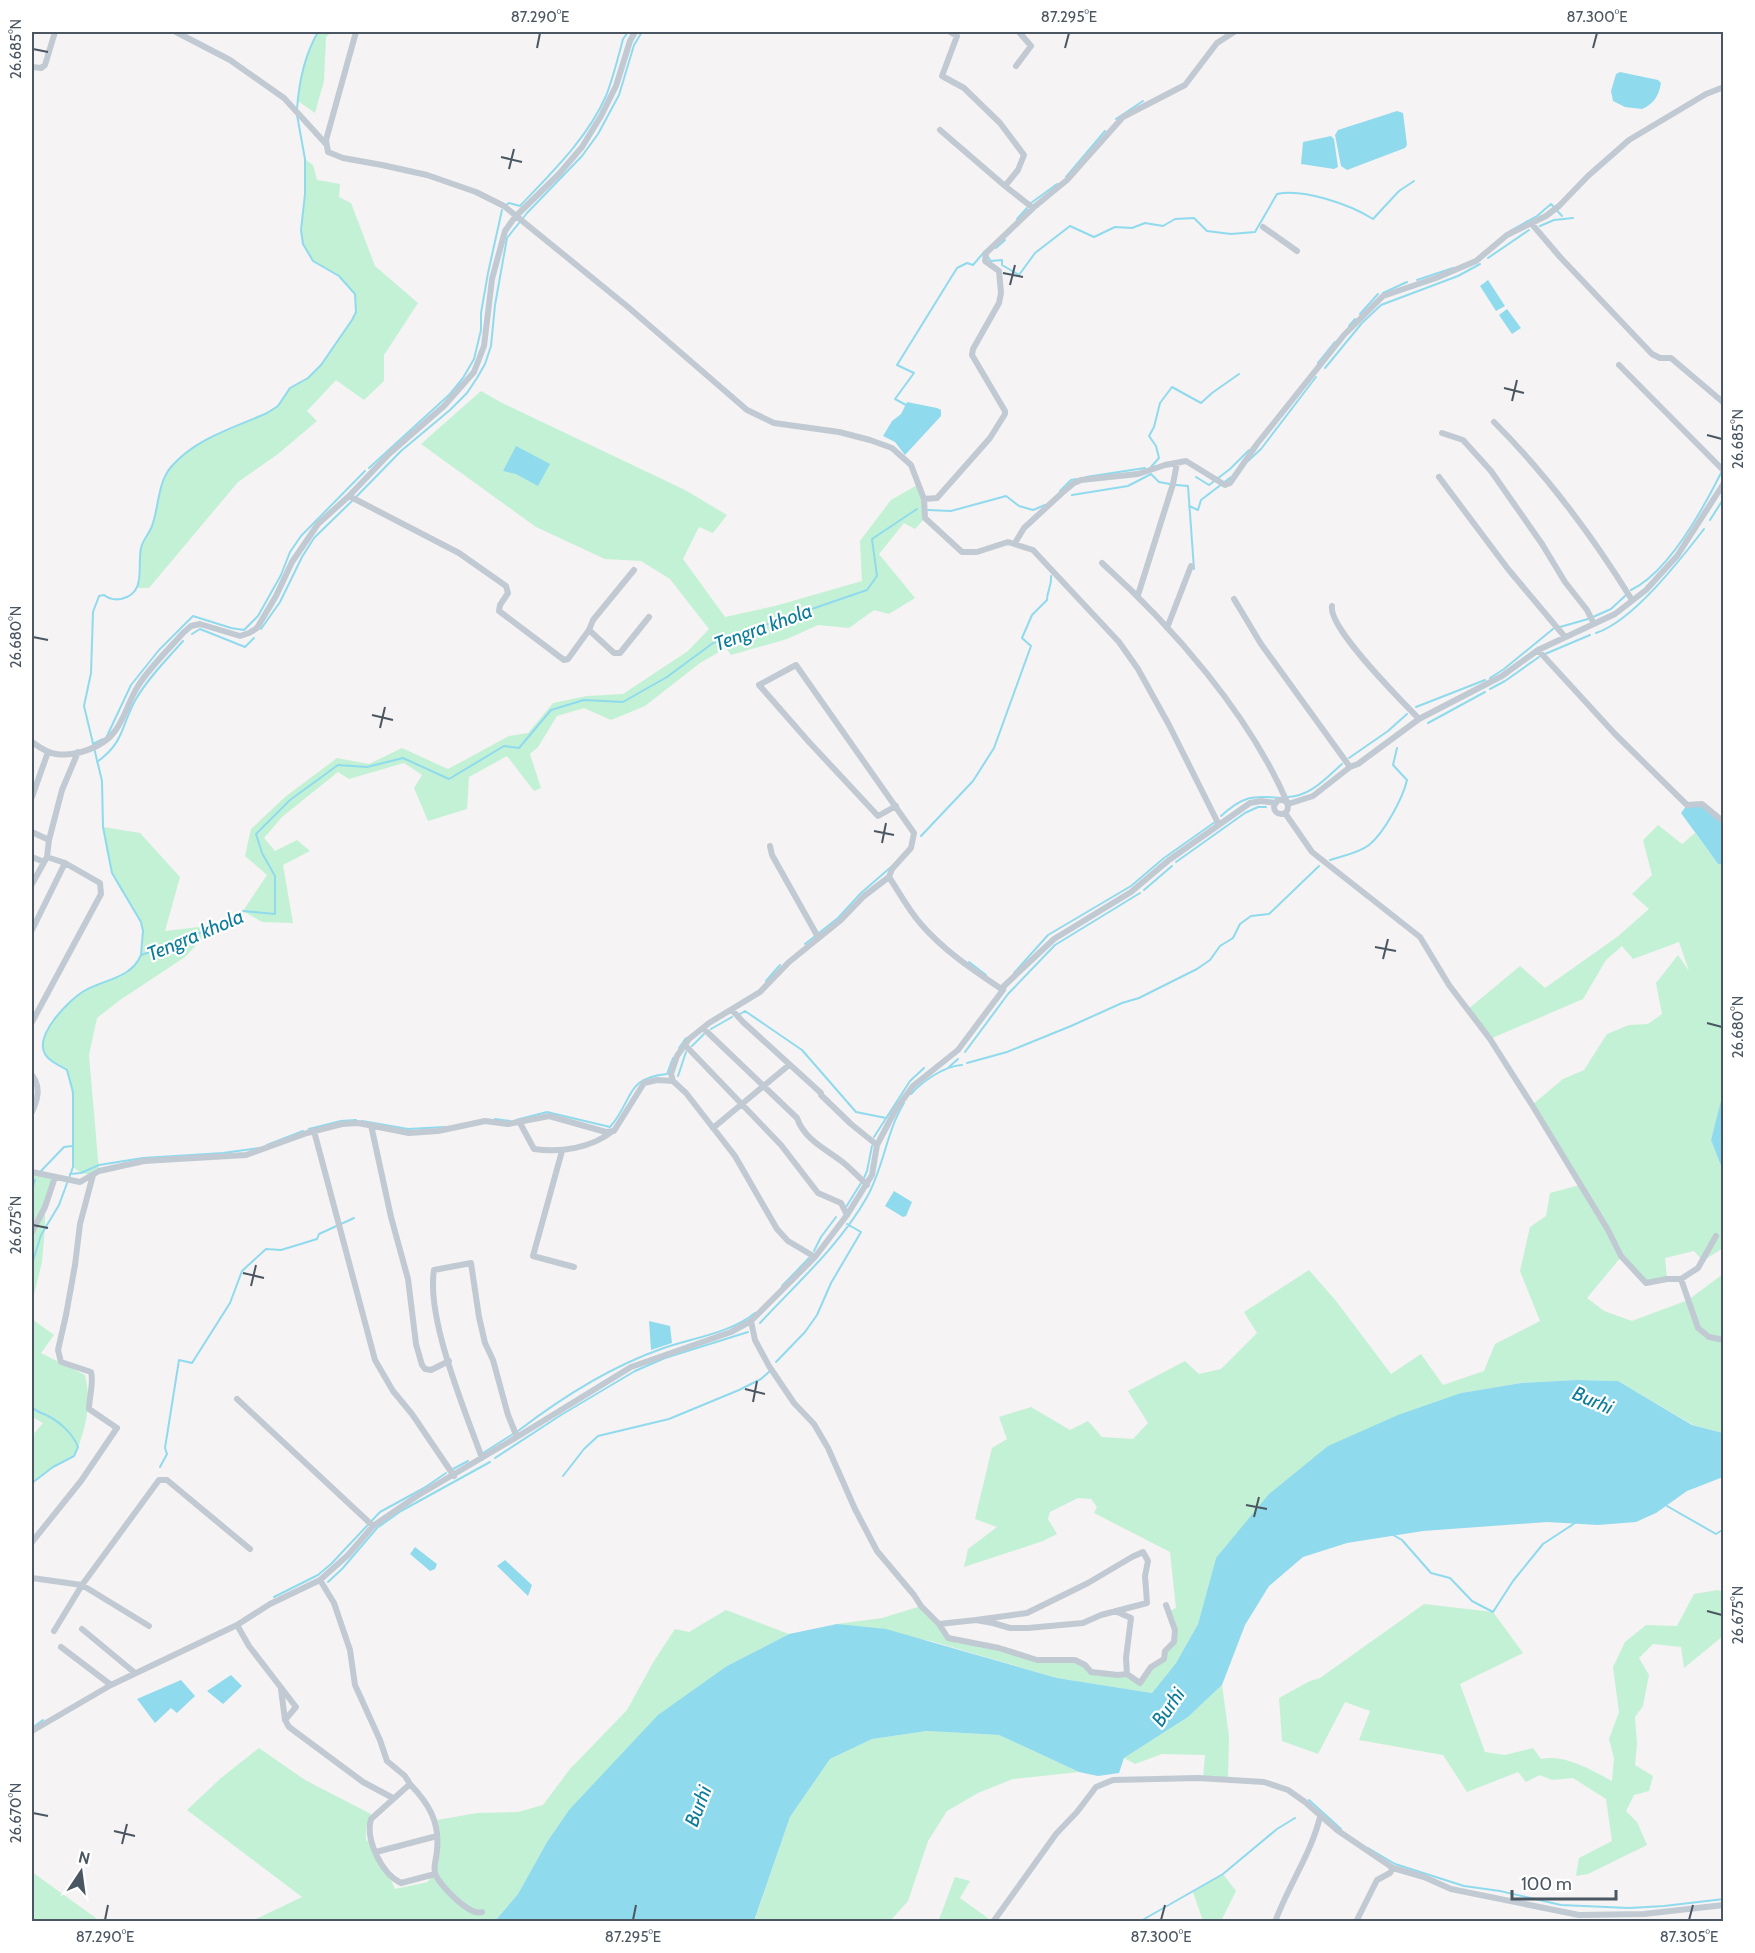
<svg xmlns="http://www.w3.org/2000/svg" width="1755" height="1953" viewBox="0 0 1755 1953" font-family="Cabin,sans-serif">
	<rect width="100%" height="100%" fill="#f5f3f3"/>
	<!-- green -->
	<path fill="#c3f1d5" d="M318 32H332L326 37 324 81 315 113 298 101 303 66Z
		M305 159 313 165 317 180 340 184 339 197 351 203 375 266 418 303 384 355V381L364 400 336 380 307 411 317 421 278 454 238 482 149 588H137L140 580 141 549 153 525 159 493 170 468 195 445 267 413 278 406 290 388 308 378 321 365 352 320 356 312 355 293 339 276 313 261 303 244 301 230 305 194Z
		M481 391 502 403 685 490 727 515 713 533 699 527 683 559 725 617 775 606 862 581 860 541 891 500 919 484 925 518 915 529 904 523 879 554 915 598 889 614 874 610 849 628 818 625 787 639 731 655 726 648 700 663 645 706 611 720 584 708 557 716 538 747 530 754 541 788 534 791 507 756 469 777 467 809 428 821 414 788 422 775 404 763 349 779 338 772 282 817 264 838 275 851 297 840 310 851 283 865 293 923 262 922 243 911 267 875 245 856 251 829 285 797 337 758 369 764 402 748 448 769 509 736 528 733 553 703 587 696 623 694 688 651 709 629 670 579 641 561 605 559 536 527 421 444Z
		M1658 825 1682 844 1695 833 1718 864 1723 865 1724 1093 1711 1140 1723 1171V1248L1703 1261 1694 1251 1665 1258 1667 1279 1646 1283 1621 1257 1587 1298 1604 1311 1632 1321 1688 1300 1723 1274V1433L1693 1425 1618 1381 1577 1380 1521 1383 1461 1393 1216 1558 1198 1624 1176 1663 1152 1693 1057 1678 931 1641 837 1624 882 1618 921 1606 948 1638 1037 1660H1075L1091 1672 1127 1674 1139 1683 1151 1667 1164 1659C1165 1651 1170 1649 1173 1641 1177 1631 1172 1620 1169 1611L1176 1608 1170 1552 1094 1513 1097 1507 1091 1499 1078 1498 1050 1512 1048 1519 1057 1534 1043 1541 964 1567 968 1549 997 1527 975 1519 992 1448 1007 1439 999 1417 1031 1407 1070 1430 1088 1421 1102 1437 1133 1439 1148 1423 1128 1391 1185 1361 1199 1374 1221 1369 1257 1333 1244 1312 1309 1270 1336 1301 1391 1374 1421 1354 1443 1385 1484 1371 1495 1344 1540 1321 1520 1271 1530 1227 1546 1216 1550 1193 1580 1185 1532 1105 1563 1079 1584 1070 1607 1034 1629 1025 1648 1024 1662 1014 1656 983 1678 955 1689 971 1679 942 1633 959 1622 946 1606 960 1583 999 1490 1039 1467 1010 1520 966 1545 988 1617 937 1649 909 1632 894 1652 875 1643 840Z
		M103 827 140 833 180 877 165 931 215 925 185 957 120 1000 97 1018 89 1055 99 1171 93 1175 81 1173 73 1167C72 1136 77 1102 67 1072 63 1060 40 1063 43 1043 48 1020 71 995 93 986 110 980 136 975 141 955 151 917 123 903 112 872 107 857 105 841 103 827Z
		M32 1172 55 1177 45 1207V1227L42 1262 32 1303Z
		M32 1319 54 1335 41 1353 85 1375C92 1403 86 1427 76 1453L53 1467 32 1483V1436L43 1423 32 1417Z
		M1718 1590 1723 1592V1636L1684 1668 1681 1647 1653 1644 1639 1658 1649 1675 1643 1706 1635 1717 1637 1744 1635 1765 1653 1776 1649 1791 1634 1795 1626 1811 1637 1822 1647 1845 1588 1874 1576 1876 1579 1858 1612 1841 1606 1799 1573 1778 1552 1780 1540 1775 1526 1782 1518 1772 1467 1792 1443 1755 1359 1740 1370 1711 1345 1702 1318 1754 1282 1741 1279 1698 1310 1681 1320 1678 1424 1604 1493 1612 1523 1653 1460 1684 1485 1752 1505 1755 1533 1748 1541 1759C1565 1754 1591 1770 1612 1781L1614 1758 1609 1739 1619 1712 1613 1667 1625 1642 1646 1625 1677 1626 1694 1594Z
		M726 1610 789 1634 727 1666 569 1810 547 1842 518 1894 495 1921H252L302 1897 187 1810 221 1778 259 1748 305 1780 371 1814 366 1828V1839L384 1865 395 1889 428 1882 439 1855 437 1820 477 1813 518 1812 543 1805 570 1769 627 1710 654 1661 675 1629 689 1632Z
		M1222 1685 1229 1736 1228 1779H1203L1205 1755 1162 1754 1135 1764 1124 1758 1188 1717Z
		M927 1731 999 1735 1079 1772 1013 1779 978 1793 947 1811 928 1841 908 1901 890 1921 754 1922 790 1817 830 1759 872 1739Z
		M32 1872 100 1921H32Z
		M1223 1874 1236 1891 1221 1921H1203L1193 1892Z
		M955 1877 970 1881 960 1898 992 1921 938 1922Z"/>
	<!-- water -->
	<path fill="#90daee" d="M1620 72 1658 80 1661 83C1659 95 1654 104 1642 109L1625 107 1613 101 1611 91 1616 74Z
		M1397 111 1403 113 1407 145 1405 148 1347 170 1341 166 1335 135 1338 130Z
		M1331 136 1334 139 1338 167 1334 169 1301 164 1303 142Z
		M1488 280 1505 306 1496 311 1480 286Z
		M1507 309 1521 328 1512 334 1499 315Z
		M907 402 937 408 941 410V416L905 455 895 442 883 436 892 421 901 414Z
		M516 446 550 464 538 486 516 474 503 471Z
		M1702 804 1723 822V865L1718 864 1681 813 1687 805Z
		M1723 1093V1171L1711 1140Z
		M894 1191 912 1202 906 1216 903 1217 885 1206Z
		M649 1321 670 1326 672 1343 651 1350Z
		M1577 1380 1618 1381 1692 1425 1723 1433V1477L1687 1491 1656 1513 1636 1522 1598 1525 1547 1522 1423 1531 1347 1543 1303 1557 1269 1586 1245 1625 1222 1685 1188 1717 1124 1758 1119 1773 1098 1776 1079 1772 999 1735 927 1731 872 1739 830 1759 790 1817 754 1921H495L518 1894 547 1842 569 1810 658 1715 727 1666 789 1634 837 1624 886 1629 1057 1678 1152 1693 1176 1663 1198 1624 1216 1558 1269 1494 1328 1446 1398 1415 1461 1393 1521 1383Z
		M415 1547 437 1564 435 1569 430 1571 410 1554Z
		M505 1560 532 1585 528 1596 497 1566Z
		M231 1675 242 1686 223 1704 207 1691Z
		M181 1680 195 1696 177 1713 171 1708 155 1723 137 1699Z"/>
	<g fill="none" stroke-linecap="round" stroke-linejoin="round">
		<!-- stream -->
		<path stroke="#90daee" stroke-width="2" d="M297 109C299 81 304 56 318 32
			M1116 119 1143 101
			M1066 177 1105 131
			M1031 203 1057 184
			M506 205 509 203 520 206C551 173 587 139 606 96 613 78 618 58 623 39L628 32
			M1017 219 1027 208
			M1540 226 1554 220 1573 218
			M1510 231 1537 216 1551 204 1562 216
			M996 248 1005 240
			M988 257 991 261 1002 260V265L1019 275 1035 253 1070 226 1094 237 1115 227 1132 228 1145 223 1163 226 1175 219 1194 218 1207 231 1231 234 1255 232 1277 194C1303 188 1351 205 1373 219L1399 191 1414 181
			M1488 258 1529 230
			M1417 280 1453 268
			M1383 293 1407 282
			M1360 314 1378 294
			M1349 326 1355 319
			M1318 363 1335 342
			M1325 368 1362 323 1381 305 1458 276 1480 264
			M906 405 895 399 914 373 897 365 957 268 967 263 973 265 985 251
			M1248 461 1261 449 1316 377
			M1151 467 1159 458 1156 446 1149 436 1154 427 1160 403 1172 387 1201 403 1212 393 1239 374
			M369 468 450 394 463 378 474 359 481 330V313L488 273 502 210
			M1086 477 1145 468
			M1196 477 1209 485 1230 469 1249 450
			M1176 485 1188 486 1194 569
			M1060 491 1071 480 1077 479
			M1072 495 1128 486 1151 474 1159 482 1170 484
			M357 496 401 451 450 410 467 393 477 378 485 364 491 346 495 305 507 238 527 213 582 156 598 134 619 95 634 45 642 32
			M1189 506 1198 510 1201 500 1231 477
			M928 510 951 511 1006 496 1019 506 1033 510 1045 505
			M1710 520 1724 498
			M1631 590C1669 572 1703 509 1721 473
			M1593 617 1611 609 1626 595
			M1560 627 1588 619
			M261 629 280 602 302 557 314 538 352 501
			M1596 633C1633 621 1680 560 1704 529
			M192 634 200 629 245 647 254 638
			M1545 654 1590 635
			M1490 678 1504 669 1553 629
			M1490 689 1505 681 1539 657
			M1416 707 1485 680
			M1428 723 1485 692
			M107 736 131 685 159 650 193 616 231 628 244 630 258 616 281 575 290 552 301 536 365 471
			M93 744 103 739
			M1349 758 1388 731 1407 714
			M97 762C125 742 121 725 136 699 148 678 167 659 183 641
			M1288 797C1311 796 1326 778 1342 764
			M1221 816C1242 797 1251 795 1280 798
			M921 836 973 781 994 748 1031 646 1022 638 1032 615 1047 600C1047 591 1052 586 1051 576
			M1330 860C1342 856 1359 853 1369 845 1384 833 1403 798 1407 780L1393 765 1397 748
			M1176 862 1245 813 1258 807H1266
			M1144 890 1172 866
			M805 944 838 918 861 893 891 867
			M141 955 143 931 141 922 112 873 103 827 102 781 84 706 91 673 93 612 99 596 104 595C109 599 115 600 121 599 147 594 137 566 141 548 143 539 151 532 153 523 159 504 158 483 171 467 196 438 234 428 267 413L278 406 290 388 308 378 321 365 352 320 356 312 355 294 339 276 313 261 303 244 301 230 305 194V159L297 115
			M969 962 986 975
			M1014 973 1048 935 1131 886 1164 858 1215 822
			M766 981 780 965
			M740 1014 745 1011 802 1050 856 1112 886 1118
			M711 1029 732 1017
			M692 1046 704 1034
			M679 1048 686 1038
			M965 1052 1008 994 1055 945 1140 893
			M967 1063 1007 1052 1071 1026 1122 1003 1139 998 1197 969 1210 960 1220 946 1233 938 1240 924 1251 916 1269 914 1319 866
			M949 1067 958 1059
			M678 1076 686 1052
			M911 1094C923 1081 944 1066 962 1065
			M495 1119 510 1121
			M516 1120 547 1112 610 1127C634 1100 624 1078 667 1074L673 1058
			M362 1121 408 1129 445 1127
			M309 1129 341 1121 356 1120
			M874 1137 910 1081 924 1068
			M267 1145 303 1131
			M41 1171 64 1147 72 1146
			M70 1174 81 1173 99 1165 143 1158 223 1153 259 1148
			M864 1178 867 1171 872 1146
			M32 1190 35 1180
			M846 1207 861 1183
			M814 1251 821 1237 836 1217
			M32 1264 41 1235 59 1205 73 1167V1092L67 1070C60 1065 49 1062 45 1054 34 1035 69 1000 84 991 104 979 131 979 141 955L186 940 243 911 275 914V876L262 853 256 834 290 800 338 765 367 767 403 758 449 779 504 746 519 748 551 710 584 700 623 702 667 677 713 643 867 590 877 576 872 539 917 509
			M782 1286 809 1258
			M760 1323C797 1283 840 1245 867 1197 884 1167 886 1132 904 1103
			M776 1362 805 1332 817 1315 831 1283 861 1232 847 1224
			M32 1407C37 1413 41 1412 48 1416 60 1422 73 1434 78 1447L74 1456 53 1467 32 1483
			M518 1431C561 1398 610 1367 661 1349 691 1338 729 1334 755 1313
			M483 1453 513 1434
			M495 1458 561 1415 635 1371 665 1358 748 1332
			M160 1467 167 1454 165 1448 179 1360 192 1363 230 1303 242 1271 266 1249 281 1250 317 1239 319 1234 354 1218
			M453 1469 468 1461
			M563 1476 584 1449 598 1436 669 1419 739 1390 761 1379 770 1371
			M1667 1506 1716 1534 1724 1529
			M1393 1535 1402 1540 1431 1573 1450 1578 1472 1601 1493 1612 1513 1581 1543 1544 1575 1523
			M328 1582 342 1569 377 1528 401 1511 490 1462
			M274 1597 318 1575 331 1564 380 1512 424 1488 446 1473
			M32 1728 43 1720
			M1309 1800 1341 1829
			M1368 1848 1395 1864 1464 1886 1500 1891 1561 1905 1629 1908 1664 1906 1724 1899
			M1139 1922 1223 1874 1277 1829 1295 1818"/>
		<!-- minor -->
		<path stroke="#c1cad2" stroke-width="6" d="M176 32 230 60 284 98 326 144
			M356 32 326 140 328 152 343 158 382 165 427 175 476 192 504 206 628 307 747 410 774 423 839 432 870 440 892 448 911 465 924 499 925 518 962 552H977L1008 542 1033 550 1119 642 1138 669 1169 725 1219 825
			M950 32 957 36 942 76 964 88 1000 123 1024 155 1018 170 1005 186 1033 208
			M1016 66 1031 46 1019 32
			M32 67 41 68 45 65 55 32
			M940 130 1005 186
			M1531 223 1560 257 1652 354 1660 358H1671L1724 403
			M1263 227 1297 251
			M1619 365 1724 471
			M1494 422C1547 475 1593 537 1632 600
			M1442 433 1463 440 1491 471 1542 544 1565 582 1587 610 1594 624
			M1439 477 1508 569 1565 637
			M349 496 459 553 506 586 508 593 500 605 499 611 564 660 568 659 589 630 614 653H620L649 617
			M924 499 937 498 990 438 1005 414V411L972 355 973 349 999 303 1001 293 999 271 985 261 986 253 1033 208 1067 180 1123 117 1185 85 1217 43 1234 32
			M1015 543 1024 528 1062 493 1074 483 1081 480 1138 474 1165 465 1186 461 1225 485 1230 483 1257 444 1344 335 1383 296 1436 278 1476 261 1507 235 1546 216 1559 206 1588 176 1629 140 1706 94 1724 87
			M1102 563C1173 627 1249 714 1287 802
			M1138 595 1173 484 1177 463
			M1234 599 1261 644 1350 767
			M1332 606C1328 628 1401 700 1419 719
			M1167 628 1191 566
			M589 630 593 620 634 570
			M1538 650 1615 734 1687 805 1702 804 1724 822
			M32 742C39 747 47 753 56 754 75 757 104 747 115 731 125 718 129 700 138 686 150 667 168 650 183 633L191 626 200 624 240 636 249 633 257 628 276 596 292 562 318 524 349 496 389 454 444 406 474 372 484 346 492 279 505 231 515 217 559 174 582 147 601 116 616 86 630 41 635 32
			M32 797 48 752
			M1274 807a7 7 0 1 1 14 0a7 7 0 1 1-14 0Z
			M1288 804 1313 796 1350 767 1358 764 1419 719 1502 676 1538 650 1615 614 1646 590 1677 556 1724 483
			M1285 813 1312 852 1420 937 1449 985 1490 1039 1532 1105 1608 1230 1621 1256 1646 1283 1667 1279H1681L1698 1268 1716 1236
			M32 832 49 840
			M770 846 772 855 818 937
			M32 857 44 862
			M889 877C899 892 908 909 920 923 944 951 973 970 1003 990
			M32 884 47 857 49 840 62 790 78 752
			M32 930 65 863
			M732 1010 743 1022 821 1093V1095L851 1124 877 1145
			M32 1022 101 894 100 883 65 863 47 857
			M703 1028 797 1118C805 1141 828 1150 845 1164 853 1171 860 1178 867 1185
			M685 1045 781 1145 818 1193 841 1203 847 1215
			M32 1075C41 1087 38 1099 32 1112
			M520 1123 534 1149C561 1153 591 1148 613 1131
			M371 1125 391 1217 408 1279 416 1344 422 1365 425 1369 431 1370 449 1361
			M713 1128 789 1065
			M314 1131 375 1360 393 1391 412 1414 454 1476
			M562 1151 533 1256 574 1267
			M32 1172 80 1182 99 1171 144 1161 246 1155 307 1133 342 1124 358 1123 409 1133 438 1131 485 1121 508 1124 549 1116 606 1132 614 1131 644 1083 657 1080 673 1081
			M32 1232 45 1207 55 1177
			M815 1257 788 1241 777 1229 735 1156 686 1093 673 1081 671 1074 677 1056 689 1039 709 1023 760 992 789 962 841 920 864 896 889 877 892 869 911 848 914 833 796 665 759 685 809 742 878 816 896 806
			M1681 1279 1698 1328 1709 1337 1724 1340
			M751 1321 755 1340 769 1366 794 1403 814 1424 828 1448 855 1509 877 1551 914 1595 921 1606 939 1624 948 1638 999 1648 1037 1660H1075L1085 1665 1091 1672 1118 1675 1127 1674 1126 1658 1131 1618 1115 1611
			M237 1399 373 1526
			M482 1458C465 1411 426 1318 434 1270L471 1263 479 1317 485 1343 493 1360 508 1415 517 1437
			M32 1542 81 1481 117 1428 89 1409C89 1398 94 1382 91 1372L61 1362 58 1350 66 1315 75 1265 80 1224 93 1175
			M32 1578 82 1585 149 1626
			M320 1580 334 1603 350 1650 355 1685 380 1740 387 1761 405 1776 410 1784 371 1819C365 1840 382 1874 401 1883L435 1874
			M939 1624 976 1620 993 1623 1010 1628H1028L1083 1623 1101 1615 1147 1603 1145 1576 1148 1561 1143 1552 1132 1557 1088 1583 1027 1613 976 1620
			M237 1625 249 1646 296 1707 285 1720 289 1727 363 1782 393 1798
			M82 1629 135 1673
			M54 1631 82 1585 159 1480H167L250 1549
			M61 1647 111 1685
			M1127 1674 1140 1683 1151 1667 1164 1659 1165 1651 1174 1642 1175 1630 1166 1605
			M281 1689 285 1720
			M32 1731 111 1685 237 1625 270 1604 320 1580 348 1555 373 1526 417 1496 517 1437 631 1367 731 1332 751 1321 815 1257 847 1215 872 1175 877 1145 896 1109 913 1086 958 1050 1003 990 1004 986 1054 939 1131 892 1169 860 1250 803 1261 801 1276 803
			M410 1784C428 1803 440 1821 437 1850 437 1857 433 1865 435 1873 438 1884 470 1917 482 1912
			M376 1852 437 1836
			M993 1922 1056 1834 1077 1812 1096 1787 1113 1780 1198 1778 1264 1782 1288 1790 1305 1802 1337 1830 1393 1868
			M1275 1922C1288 1886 1311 1854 1320 1817
			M1356 1922 1377 1880 1390 1873 1393 1868 1424 1877 1451 1889 1579 1915 1644 1914 1724 1905"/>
	</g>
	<!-- ticks -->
	<path fill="none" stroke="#4a5661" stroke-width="2" d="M537 48 540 33M1065 48 1069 33M1593 48 1597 33M33 49 48 52M501 157 522 162M509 169 514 149M1003 273 1023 277M1010 285 1015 265M1504 388 1524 393M1512 401 1517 380M1707 435 1722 439M33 637 48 640M372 715 393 720M380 728 385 707M874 831 894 835M882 843 886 823M1375 947 1396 951M1383 959 1388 939M1707 1023 1722 1027M33 1225 48 1228M243 1273 264 1278M251 1286 256 1265M745 1389 765 1394M753 1402 757 1381M1246 1505 1267 1509M1254 1517 1259 1497M1707 1611 1722 1615M33 1813 48 1816M114 1831 135 1836M122 1844 127 1824M105 1920 108 1905M633 1920 636 1905M1161 1920 1165 1905M1689 1920 1693 1905"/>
	<g text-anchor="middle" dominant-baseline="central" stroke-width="4.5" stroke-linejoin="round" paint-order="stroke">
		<!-- water labels -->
		<g font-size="20" font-style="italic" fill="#0c7c9b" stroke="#fff">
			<text transform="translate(763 627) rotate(-20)">Tengra khola</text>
			<text transform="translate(195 935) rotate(-23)">Tengra khola</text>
			<text transform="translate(1593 1400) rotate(23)">Burhi</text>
			<text transform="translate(1168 1707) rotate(-55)">Burhi</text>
			<text transform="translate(698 1806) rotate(-69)">Burhi</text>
		</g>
	</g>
	<!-- border -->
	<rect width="1755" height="1953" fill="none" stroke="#ffffff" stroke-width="66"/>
	<!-- north arrow -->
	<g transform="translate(81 1872) rotate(13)" stroke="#ffffff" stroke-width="4.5" paint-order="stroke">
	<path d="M0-4.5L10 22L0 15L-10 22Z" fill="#4a5661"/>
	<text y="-9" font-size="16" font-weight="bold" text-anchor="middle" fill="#4a5661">N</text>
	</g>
	<!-- scale -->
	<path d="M1512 1890v9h104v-9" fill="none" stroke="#4a5661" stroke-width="3"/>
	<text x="1521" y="1890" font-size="18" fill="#4a5661" stroke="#ffffff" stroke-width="4.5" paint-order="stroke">100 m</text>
	<rect x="33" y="33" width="1689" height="1887" fill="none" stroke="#4a5661" stroke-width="2"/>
	<g font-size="15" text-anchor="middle" fill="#4a5661">
		<text x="540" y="22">87.290°E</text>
		<text x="1069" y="22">87.295°E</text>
		<text x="1597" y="22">87.300°E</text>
		<text transform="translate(16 49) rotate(-90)" y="5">26.685°N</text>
		<text transform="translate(1738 439) rotate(-90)" y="5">26.685°N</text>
		<text transform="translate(16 637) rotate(-90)" y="5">26.680°N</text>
		<text transform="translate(1738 1027) rotate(-90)" y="5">26.680°N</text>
		<text transform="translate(16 1225) rotate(-90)" y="5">26.675°N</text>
		<text transform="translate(1738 1615) rotate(-90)" y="5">26.675°N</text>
		<text transform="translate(16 1813) rotate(-90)" y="5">26.670°N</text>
		<text x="105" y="1942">87.290°E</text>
		<text x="633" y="1942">87.295°E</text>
		<text x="1161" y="1942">87.300°E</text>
		<text x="1689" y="1942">87.305°E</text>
	</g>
</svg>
